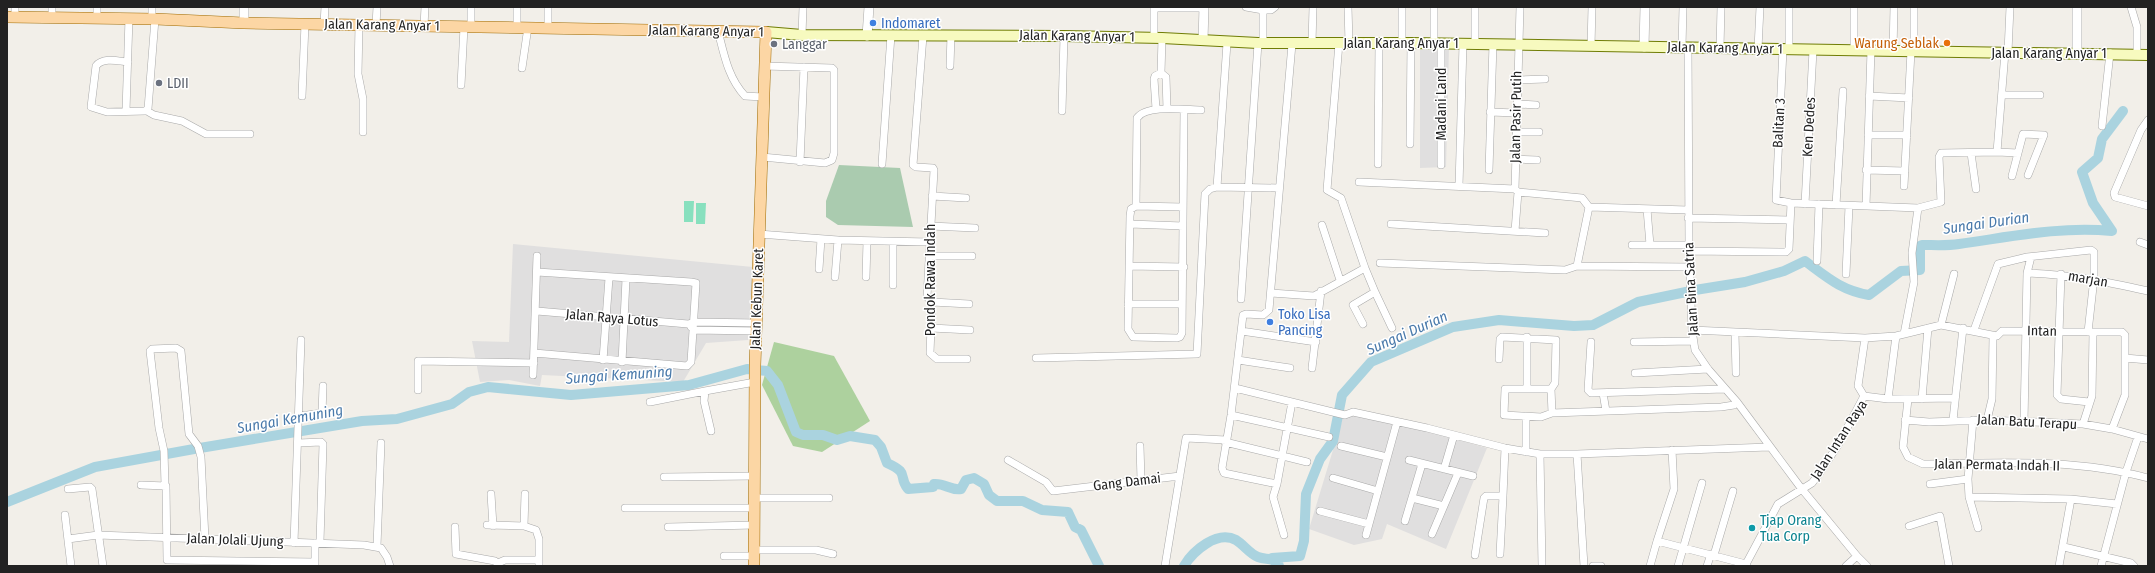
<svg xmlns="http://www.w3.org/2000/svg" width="2155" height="573" viewBox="0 0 2155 573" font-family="'Fira Sans Condensed',sans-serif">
	<rect width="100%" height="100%" fill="#f2efe9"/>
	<!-- residential -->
	<path fill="#e0dfdf" d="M1420 47H1449L1446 167 1420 168Z
		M513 244 753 267 748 340 706 343 683 382 542 375 540 386 509 380 480 382 472 341 509 342Z
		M1352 414 1414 427 1487 448 1446 549 1387 524 1382 539 1354 545 1309 529 1343 417Z"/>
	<!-- forest -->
	<path fill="#add19e" d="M774 342 834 356 870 421 822 452 793 446 762 385Z"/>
	<!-- cemetery -->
	<path fill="#aacbaf" d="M839 165 900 168 913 227 838 225 826 217V201Z"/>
	<!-- pitch -->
	<path fill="#88e0be" d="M684 201H694L693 222H684Z
		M696 203H706L705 224H696Z"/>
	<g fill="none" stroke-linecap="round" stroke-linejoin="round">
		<!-- river -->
		<path stroke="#aad3df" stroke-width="10" d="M1695 290 1745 282 1784 271 1805 261C1828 278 1841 290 1869 295L1901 271 1920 270V246L1922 245C1934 245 1947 246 1959 244 2010 237 2059 226 2112 231L2093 203 2082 172 2098 158 2102 139 2123 111
			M7 502 95 467 194 449 362 421 397 419 452 404 469 392 488 387 571 395 689 385 747 369 767 371 778 385 796 432 803 435H823L837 440 850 436 875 440 881 447 887 463C911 474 897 475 908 489L933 487 934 484C945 483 951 491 961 489L966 480 974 478 984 484 989 495 997 501H1023L1042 510 1068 512 1075 527 1081 530 1099 566
			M1272 558 1300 556 1304 541 1306 494 1320 459 1333 441 1342 395 1371 362 1453 327 1499 320 1574 326 1593 325 1638 302 1686 292
			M1184 566C1193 551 1217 530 1236 540 1244 545 1250 554 1258 557 1266 560 1271 557 1278 563L1279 566"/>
		<!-- minor casing -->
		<g stroke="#a9a9a9" stroke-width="8">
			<path id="minor" d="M15 7V18
				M1246 7 1263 10V43
				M1348 7 1349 43
				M1434 7V43
				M1789 7V49
				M2131 7 2137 27V54
				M1154 8H1204
				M1263 10H1271L1275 7
				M52 19V7
				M97 19V7
				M152 19V7
				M324 24 325 7
				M359 25 358 74 363 99V132
				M376 25 377 7
				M424 26 425 7
				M517 26V7
				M471 27V7
				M548 27V7
				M718 31C724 54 728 78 745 96L763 97
				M802 35 803 7
				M923 36 913 165 916 167 933 168 934 170 927 297 932 302 930 353 937 359H967
				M1154 38V7
				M1312 43 1313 7
				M1402 43V7
				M1475 44V7
				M1591 46 1592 7
				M1682 47 1683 7
				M1688 47 1689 245 1692 330 1695 350 1708 369 1737 402 1801 488 1857 556 1867 566
				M1720 48 1721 7
				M1758 49 1760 7
				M1783 49 1776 200 1791 203 1918 208 1941 202 1939 157 1941 153 1997 152 2005 52
				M1854 50V7
				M1893 51 1894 7
				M1914 51V7
				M2008 52 2010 7
				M128 62C118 61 103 57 96 66L91 107 107 112 145 111 148 109 155 19
				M950 66 951 35
				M522 68 528 27
				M1161 73 1166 77 1167 109
				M1161 73 1162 38
				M1517 80 1545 79
				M461 85 464 27
				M2002 95H2040
				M302 96 305 24
				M1869 96 1909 98
				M1517 104 1536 105
				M1156 109 1154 79 1155 76 1161 73
				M1184 110 1182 333 1180 337 1177 338 1133 337 1128 329 1130 216 1131 209 1136 206 1137 118C1146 104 1187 110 1201 110
				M126 111 129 18
				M147 111 154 115 182 121 206 134H250
				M1062 111 1064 36
				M1490 112 1516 113
				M2148 120 2141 130 2114 193 2115 197 2148 206
				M2102 126 2110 53
				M1516 132H1539
				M1868 135H1907
				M1410 144 1411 43
				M1997 152 2018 153
				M1971 153 1976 189
				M762 157 825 163 832 160 834 153V70L832 68 764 66
				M1516 159 1537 160
				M800 162 804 67
				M882 164 891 35
				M1378 164 1379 44
				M1441 165V43
				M1489 170 1493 44
				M1866 170 1905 171
				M2012 176 2023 134 2044 135 2028 175
				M1359 182 1515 189 1518 192 1582 198 1589 207 1577 266
				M1459 186 1463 44
				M1904 186 1911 51
				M1217 187 1227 43
				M1515 189 1520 7
				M932 196 966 198
				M1805 204 1813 50
				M1836 205 1843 91
				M1136 206 1183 207
				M1866 206 1871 50
				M1589 207 1688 210
				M1647 209 1650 245
				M1688 218 1790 220
				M1130 224 1183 226
				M1391 224 1545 233
				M1322 225 1340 280
				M930 226 975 228
				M1515 231 1518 192
				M760 234 838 240 929 242
				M2140 242 2148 245
				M893 243V285
				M1632 245H1689
				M1689 251 1786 252 1789 249 1791 203
				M929 256H972
				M1817 261 1819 204
				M1380 263 1565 270 1577 266 1690 267
				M1129 266 1184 267
				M819 269 821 239
				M2027 273C2069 274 2107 282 2148 291
				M1846 274 1849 206
				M2061 274 2057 395 2061 399 2089 402
				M835 277 838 240
				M866 277 867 241
				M1375 292 1392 328
				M1271 293 1314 296 1365 268 1341 198 1327 190 1339 43
				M1241 299 1258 43
				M932 302 969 304
				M1128 304H1182
				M537 311 688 324 695 322 756 323
				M1363 324 1353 305 1375 292 1365 268
				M1941 325 1954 274
				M691 327 694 330 756 331
				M931 328 970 330
				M1692 330 1865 338 1896 336 1941 325 1997 336 2002 331 2122 332 2125 335V395L2112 429
				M1974 330 1998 264 2027 257 2091 250 2094 252V278L2088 332
				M1241 331 1316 342
				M1735 333 1736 373
				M1904 334 1914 282 1912 253 1918 208
				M1591 342 1588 390 1591 393 1725 389
				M1634 342 1693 341
				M534 353 687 366 691 362 696 283 691 282 537 272
				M1036 358 1197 354 1205 194 1210 189 1217 187 1279 188
				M2125 358 2148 360
				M1499 359 1500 339 1502 337 1556 340 1555 383 1551 389 1552 413
				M603 360 609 278
				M1238 360 1290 368
				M622 362 626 279
				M1312 368 1321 291
				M1635 373 1708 369
				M533 375 537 256
				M1235 388 1345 415 1353 412 1427 428 1505 448 1540 454H1577L1769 447
				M1527 389V337
				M1551 389H1505L1504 415 1541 417 1552 413 1721 407 1734 405 1737 402
				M418 390V361L534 363
				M1603 393 1606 411
				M1864 396 1888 399 1955 398
				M1864 396 1858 386 1865 338
				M1888 399 1896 336
				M1908 399 1903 447 1908 457 1923 464C1997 463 2076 458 2148 478
				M1922 399 1928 328
				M650 402 705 391
				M1231 415 1329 437
				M300 416 322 413 323 386
				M1526 417V452
				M1905 420 1929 422 1987 420 2083 424 2112 429 2148 439
				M1953 420 1963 328
				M1973 420 1968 479 1969 497 2071 499 2059 566
				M1987 420 1992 399 1993 336
				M2024 422 2027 273 2031 257
				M2083 424 2092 396 2093 332
				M711 431 704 401 705 391 755 382
				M1225 442 1307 462
				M299 443 321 442 323 444 320 542
				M1140 446 1141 480
				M1341 446 1387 457
				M1672 450 1674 489 1657 541 1746 564 1747 566
				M1540 454 1542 566
				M1577 454 1584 566
				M1008 460 1046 482 1053 491 1180 476
				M1409 460 1473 476
				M1444 469 1454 435
				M664 477 755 476
				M1333 478 1378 491
				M1277 484 1292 402
				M1930 484 1968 479
				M141 485 166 486 167 560 315 562
				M165 485 164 451 159 428 150 351 152 349 176 348 181 351 189 434 198 446 201 457 205 539
				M68 489 90 487 92 489 103 566
				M491 494 493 526
				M1969 497 1978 528
				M755 498H829
				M1412 498 1444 506
				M2071 499 2117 504
				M625 508H755
				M1320 511 1369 524
				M65 515 71 566
				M1405 521 1422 464
				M487 525 524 526 536 530 539 539V566
				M524 526 525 494
				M1909 526 1940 516 1949 566
				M455 527 456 554 495 561 499 566
				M668 527 755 525
				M1432 534 1458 473
				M1284 535 1273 497 1277 484 1224 473 1222 468 1231 415 1243 315 1246 314 1263 315 1269 310 1292 44
				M1366 535 1397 422
				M68 539 98 535 364 545 381 548 387 557 390 566
				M294 543 301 340
				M377 546 381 443
				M2064 547 2131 563 2134 566
				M754 550H816L833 554
				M1500 554 1503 496
				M1475 555 1484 498 1486 496H1503L1505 448
				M1714 555 1733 491
				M724 556H754
				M498 563 505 560H539
				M315 566V543
				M1165 566 1186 438 1226 440
				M1593 566H1601
				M1650 566 1657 541
				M1678 566 1702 483
				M1707 566 1711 554
				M1745 566 1778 504 1812 483 1819 474 1838 445 1864 396
				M1846 566 1857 556
				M2101 566 2126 472 2138 437"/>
		</g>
		<!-- tertiary casing -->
		<g stroke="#a9a9a9" stroke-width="10">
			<path id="tertiary" d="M2077 7V54
				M244 23V7
				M867 36 869 7
				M1203 40 1204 7
				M1644 47 1645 7"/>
		</g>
		<!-- secondary casing -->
		<g stroke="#707d05" stroke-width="12">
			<path id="secondary" d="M766 32 802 35 1064 36 1162 38 1258 43H1411L2148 55"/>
		</g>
		<!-- primary casing -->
		<g stroke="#a06b00" stroke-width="12">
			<path id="primary" d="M7 17 155 19 244 23 766 32 755 366 754 566"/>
		</g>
		<!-- minor -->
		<use href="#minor" stroke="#fff" stroke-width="7"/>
		<!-- tertiary -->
		<use href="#tertiary" stroke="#fff" stroke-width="9"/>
		<!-- secondary -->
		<use href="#secondary" stroke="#f7fabf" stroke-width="10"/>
		<!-- primary -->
		<use href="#primary" stroke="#fcd6a4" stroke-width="11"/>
	</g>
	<!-- markers -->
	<g fill="#3f7fe0" stroke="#fff" stroke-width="1.5">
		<circle cx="873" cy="23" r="4"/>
		<circle cx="1270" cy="322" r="4"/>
	</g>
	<circle fill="#e8710a" stroke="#fff" stroke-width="1.5" cx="1947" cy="43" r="4"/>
	<g fill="#6b7280" stroke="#fff" stroke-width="1.5">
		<circle cx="774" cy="44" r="4"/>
		<circle cx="159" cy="83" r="4"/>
	</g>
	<circle fill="#0f9aa8" stroke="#fff" stroke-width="1.5" cx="1752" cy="528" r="4"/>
	<g text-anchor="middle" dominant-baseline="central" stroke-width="3" stroke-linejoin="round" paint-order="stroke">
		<!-- shop labels -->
		<g font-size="14" fill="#366cbe" stroke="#fff" text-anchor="start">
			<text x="881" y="23">Indomaret</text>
			<text x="1278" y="314">Toko Lisa<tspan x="1278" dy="16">Pancing</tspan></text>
		</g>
		<!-- street labels -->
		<g font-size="14" fill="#222" stroke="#fff">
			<text transform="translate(382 25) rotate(1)">Jalan Karang Anyar 1</text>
			<text transform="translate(706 31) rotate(1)">Jalan Karang Anyar 1</text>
			<text transform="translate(1077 36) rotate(1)">Jalan Karang Anyar 1</text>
			<text x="1401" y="43">Jalan Karang Anyar 1</text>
			<text transform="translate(1725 48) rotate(1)">Jalan Karang Anyar 1</text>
			<text x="2049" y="53">Jalan Karang Anyar 1</text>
			<text transform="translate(1441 104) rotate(-90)">Madani Land</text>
			<text transform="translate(1516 117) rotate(-89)">Jalan Pasir Putih</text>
			<text transform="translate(1779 123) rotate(-87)">Balitan 3</text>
			<text transform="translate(1809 127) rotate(-87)">Ken Dedes</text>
			<text transform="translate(2088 279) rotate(10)">marjan</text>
			<text transform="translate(930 280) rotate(-90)">Pondok Rawa Indah</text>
			<text transform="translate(1691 289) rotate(-93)">Jalan Bina Satria</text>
			<text transform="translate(757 299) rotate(-88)">Jalan Kebun Karet</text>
			<text transform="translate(612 318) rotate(5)">Jalan Raya Lotus</text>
			<text transform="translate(2042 331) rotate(1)">Intan</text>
			<text transform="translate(2027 422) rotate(3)">Jalan Batu Terapu</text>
			<text transform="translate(1839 440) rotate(-57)">Jalan Intan Raya</text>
			<text transform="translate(1997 465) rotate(1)">Jalan Permata Indah II</text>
			<text transform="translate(1127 482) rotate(-7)">Gang Damai</text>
			<text transform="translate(235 540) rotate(2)">Jalan Jolali Ujung</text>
		</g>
		<!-- food labels -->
		<g font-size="14" fill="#c56008" stroke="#fff" text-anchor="end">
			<text x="1939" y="43">Warung Seblak</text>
		</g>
		<!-- worship labels -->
		<g font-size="14" fill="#5b616d" stroke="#fff" text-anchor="start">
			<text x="782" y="44">Langgar</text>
			<text x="167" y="83">LDII</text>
		</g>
		<!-- culture labels -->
		<g font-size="14" fill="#0d838f" stroke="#fff" text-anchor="start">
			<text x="1760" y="520">Tjap Orang<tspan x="1760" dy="16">Tua Corp</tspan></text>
		</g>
		<!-- water labels -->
		<g font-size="15" font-style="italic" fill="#4a7aab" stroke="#fff">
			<text transform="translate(1986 223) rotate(-8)">Sungai Durian</text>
			<text transform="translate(1407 333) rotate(-24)">Sungai Durian</text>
			<text transform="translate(619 375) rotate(-4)">Sungai Kemuning</text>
			<text transform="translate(290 419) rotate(-10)">Sungai Kemuning</text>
		</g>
	</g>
	<!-- border -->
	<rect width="2155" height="573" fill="none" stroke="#222222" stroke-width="16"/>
</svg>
